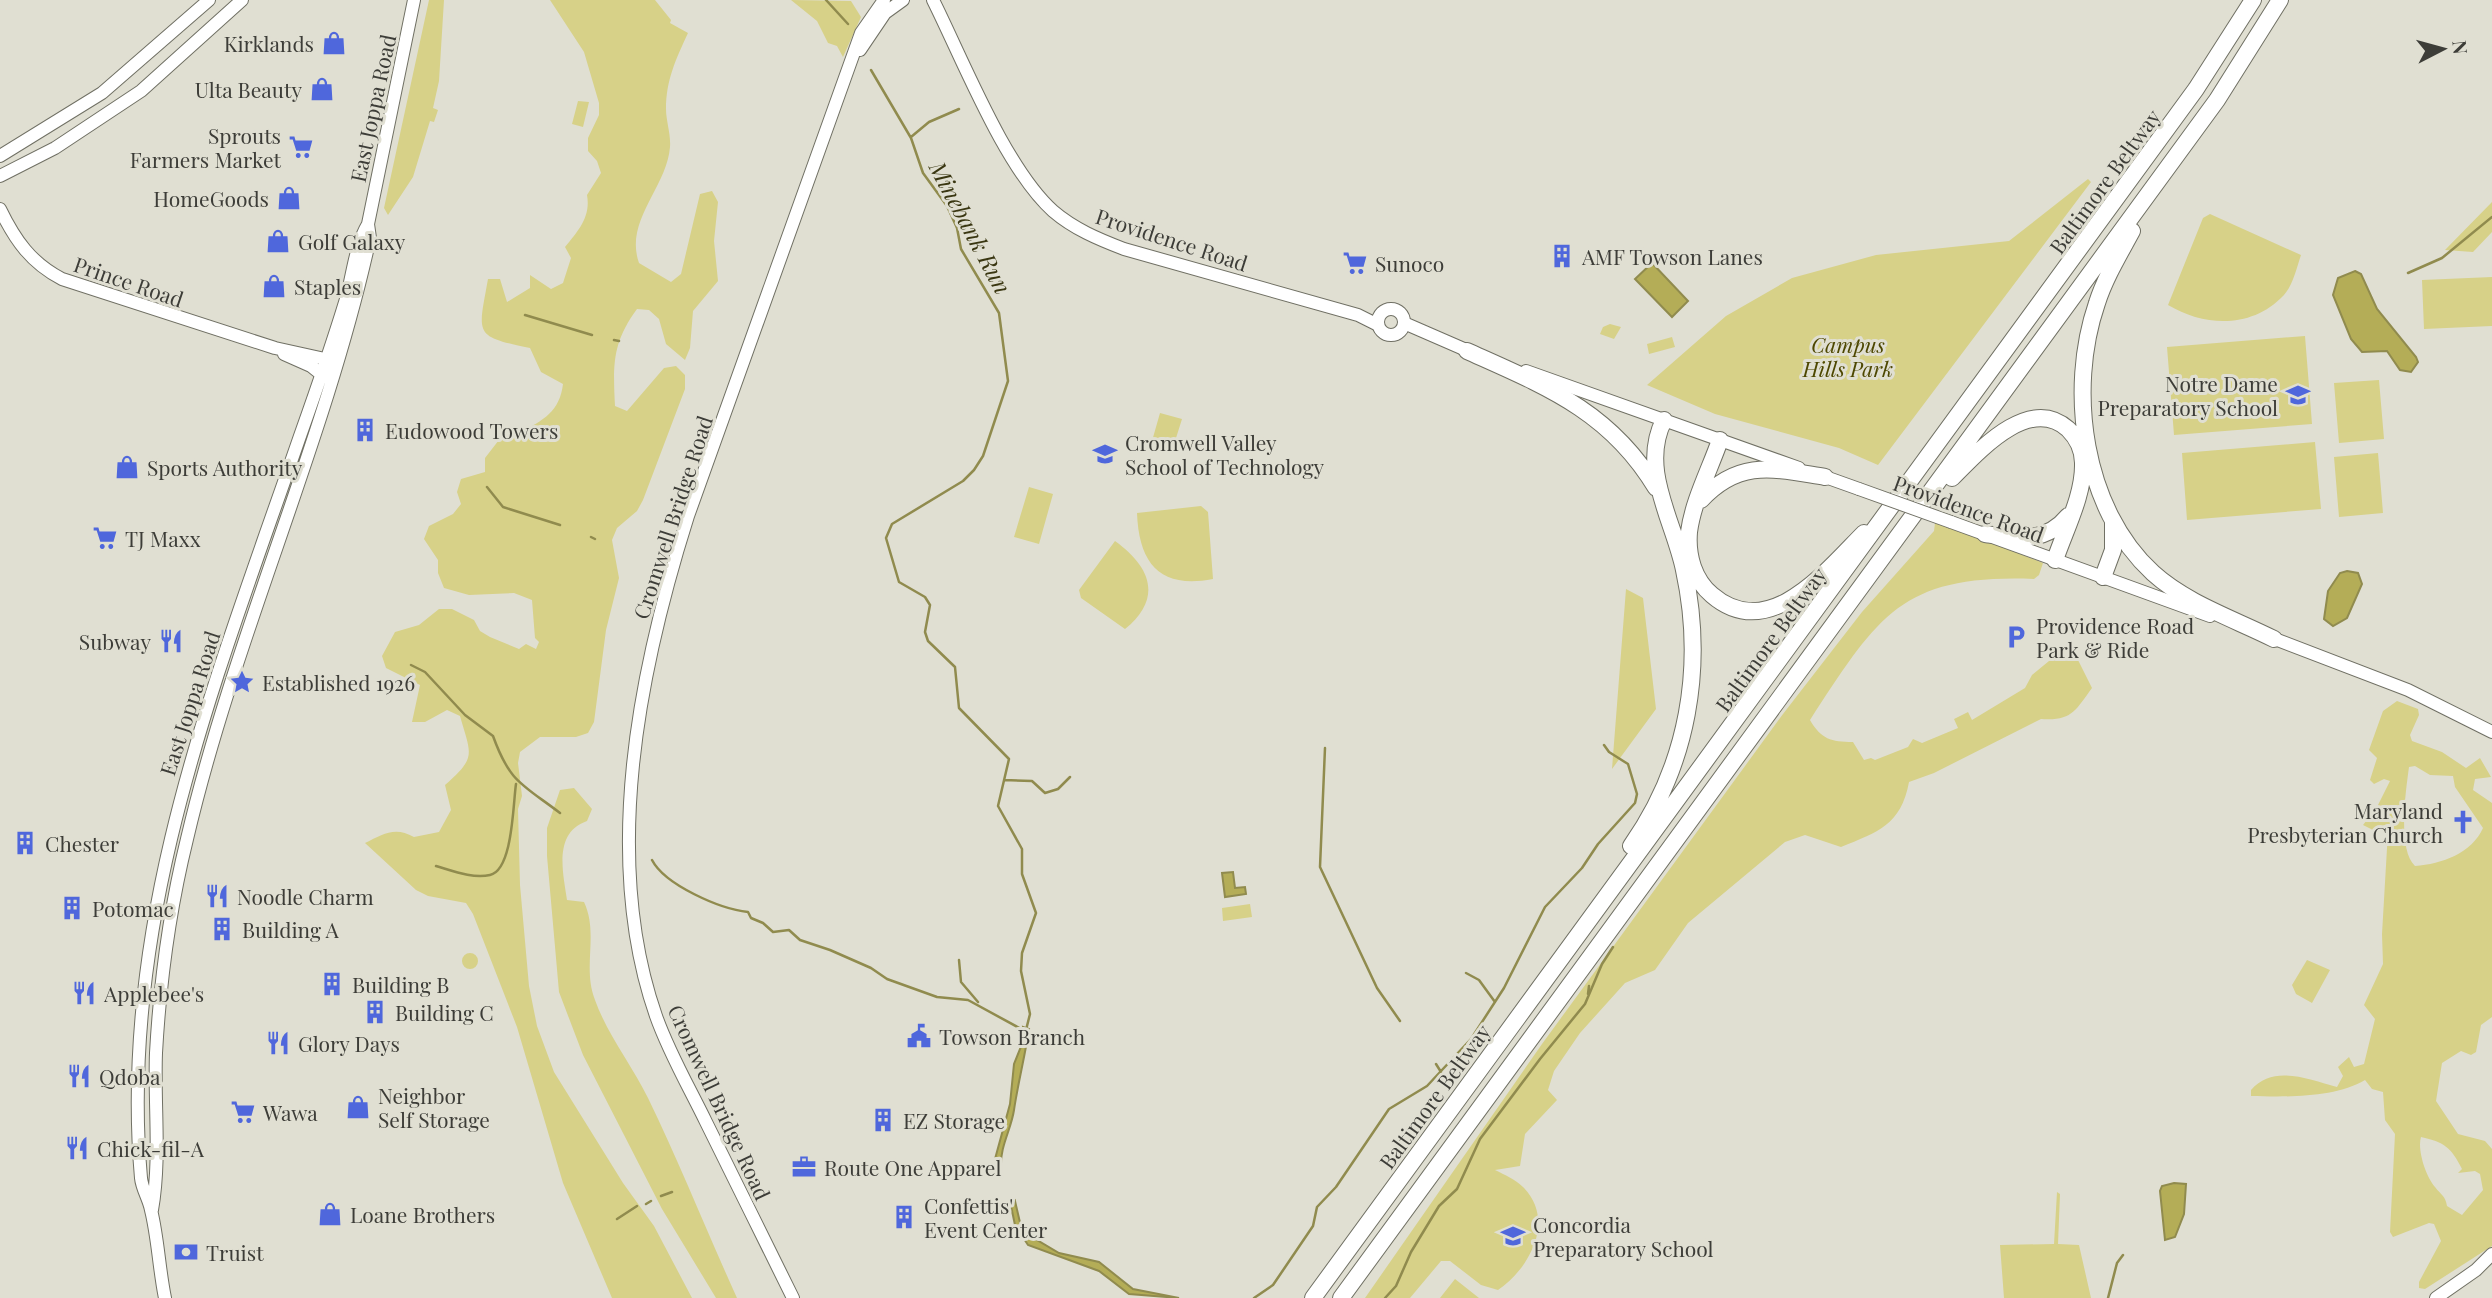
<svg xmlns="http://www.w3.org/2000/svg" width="2492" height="1298" viewBox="0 0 2492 1298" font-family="'Playfair Display',serif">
	<rect width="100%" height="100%" fill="#e0dfd2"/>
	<!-- green -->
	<path fill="#d7d188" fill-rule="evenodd" d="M429 0H444L439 81 433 108 438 110 434 122 430 121 413 177 388 215 384 208Z
		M550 0H655L671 20 670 23 688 33C676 59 666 80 666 109 666 121 671 134 670 147 667 187 624 221 639 263L671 282 681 274 700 194 712 191 718 202 714 241 718 281 693 311 690 348 685 360 666 344 659 319 649 310 637 309C612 343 613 365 615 406L627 411 664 368 676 366 685 375V389L643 500 637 511 617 528 612 540 619 578 606 630 594 722 588 733 576 737H540L520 752 518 763 522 796 518 809 520 885 529 986 537 1026 554 1072 623 1183 654 1226 692 1298H612L563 1183 517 1027 473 914 466 903 428 896 416 890 365 843C383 834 395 826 414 837L439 832 451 810 445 785C477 757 471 755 460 716L447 710 425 722H412L420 685 386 668 382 656 395 632 419 625 439 609H452L474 620 480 631 490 637 519 649 526 644 536 649 539 642 535 638 532 600 514 593 469 595 444 588 438 573V560L424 539 429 526 453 514 461 504 457 492 461 479 485 472V458L509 427 520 432C543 421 560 411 563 384L541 372 530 348C473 336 478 335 488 279H500L507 302 530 288V275L551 289 563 283 571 258 565 247C578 231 591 217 587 195L601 173 597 161 588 151V138L599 115V103L584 52Z
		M791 0 851 1 861 17 843 57 837 46 828 43 817 21Z
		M578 101 589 102 583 127 572 124Z
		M2088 179 2091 182 1878 465 1839 448 1715 414 1647 385 1726 316 1792 278 1876 255 2009 241Z
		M2492 202V232L2473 252 2445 250Z
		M2210 214 2301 255C2297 267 2293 285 2284 295 2252 329 2205 327 2168 305L2203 218Z
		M2492 277V326L2424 329 2422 280Z
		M1610 324 1621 327 1614 339 1600 334 1603 327Z
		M2305 336 2312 424 2174 435 2167 347Z
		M1672 337 1675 347 1649 354 1647 344Z
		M2379 380 2384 439 2339 443 2334 383Z
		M1160 413 1182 419 1171 454 1150 448Z
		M2315 442 2321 509 2187 520 2182 453Z
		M2378 453 2383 513 2339 517 2334 457Z
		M1029 487 1053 494 1039 544 1014 537Z
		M1201 506 1208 512 1213 579C1161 589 1139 565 1137 513Z
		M1935 523 1946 524 2043 563 2039 575 2034 579C1900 574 1878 617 1810 720 1821 739 1831 742 1853 742L1864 760 1871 758 1875 760 1908 747 1913 739 1922 743 1958 728 1954 719 1968 712 1972 720 2025 688 2032 675 2049 661 2075 654 2092 688C2075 711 2072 721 2041 719L1934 773 1909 782C1901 825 1878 832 1841 847L1805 835 1785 842 1688 923 1655 970 1625 983 1580 1033 1554 1071 1548 1090 1557 1100 1525 1134 1520 1166 1495 1170C1505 1175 1515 1179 1523 1187 1556 1220 1530 1268 1498 1290L1481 1285 1450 1261H1441L1410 1298H1365L1542 1044 1783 714 1862 612 1934 531Z
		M1115 541C1151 567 1163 598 1125 629L1081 598 1079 590Z
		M1626 589 1643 598 1656 709 1612 769Z
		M2397 701 2418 709 2419 715 2410 735 2412 741 2442 752 2466 768 2480 758 2491 777 2475 779 2473 790 2492 803V1017L2481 1025 2476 1052 2471 1055 2461 1051 2442 1063 2436 1101 2458 1134 2485 1141 2492 1149V1246L2425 1289 2419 1288V1282L2441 1241 2434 1224 2429 1223 2393 1237 2390 1232 2395 1134 2385 1120 2383 1092 2372 1089 2365 1080C2335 1098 2286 1097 2251 1096V1090C2273 1064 2308 1079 2337 1087L2343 1076 2338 1067 2349 1057 2354 1067 2364 1064 2375 1019 2364 1005 2383 964 2382 934 2388 831 2387 825 2373 830 2363 825 2377 807 2390 781 2384 779 2374 784 2370 780 2377 758 2369 750 2383 711ZM2415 766 2430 775 2453 776 2455 787 2483 828C2472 853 2442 864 2415 866 2397 849 2406 790 2409 767ZM2421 1137C2444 1142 2451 1147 2462 1169L2458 1173 2475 1171 2480 1174 2483 1190 2462 1215 2447 1206C2445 1195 2441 1195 2435 1187 2426 1177 2417 1150 2421 1137Z
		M574 788 592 809 587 821C553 833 563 872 567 900L584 902C599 934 582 967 595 1000 608 1036 632 1065 648 1098 680 1164 707 1232 737 1298H716L662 1209 583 1055 559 992 547 856V828L560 790Z
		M1250 904 1252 917 1223 921 1222 908Z
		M462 961a8 8 0 1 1 16 0a8 8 0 1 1-16 0Z
		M2307 960 2330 970 2312 1003 2296 994 2292 985Z
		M2057 1192 2060 1194 2058 1244 2079 1245 2091 1298H2004L2000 1245 2054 1244Z
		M1455 1279 1479 1298H1440Z"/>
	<!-- water -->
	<path fill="#b4ad57" stroke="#908b4e" stroke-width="2" d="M1652 263 1688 301 1672 317 1635 279Z
		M2355 271 2361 274 2377 309 2416 357 2418 362 2411 372 2400 370 2387 351 2362 352 2351 339 2333 295 2338 278Z
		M2347 571 2358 573 2362 584 2347 618 2333 626 2324 619 2328 591 2340 573Z
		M1233 872 1235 888 1245 887 1246 894 1225 897 1222 873Z
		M1023 1027 1029 1029C1025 1056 1018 1083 1014 1110 1011 1130 1000 1146 1001 1167L997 1168 995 1159 1010 1104 1014 1064 1024 1039Z
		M2174 1183 2186 1184 2184 1214 2175 1237 2165 1240 2160 1191 2162 1186Z
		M1015 1201 1022 1231 1059 1253 1099 1262 1133 1289 1179 1298 1129 1294 1099 1271 1028 1245 1015 1225 1011 1206Z"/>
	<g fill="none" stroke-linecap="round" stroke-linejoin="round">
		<!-- stream -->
		<path stroke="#908b4e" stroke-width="2.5" d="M826 0 848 24
			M871 70 911 138 923 173 947 206 957 228 961 249 999 313 1008 381 983 456 974 470 963 481 892 524 886 538 899 582 925 597 930 605 925 632 928 641 955 667 959 708 1009 759 998 806 1022 849V874L1036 913 1022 953 1021 971 1030 1014 1026 1030
			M911 137 929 122 959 109
			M2408 273 2442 258 2492 217
			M525 315 592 335
			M614 340 619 341
			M487 487 503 507 560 525
			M591 537 595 539
			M411 665 425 672 465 715 493 736C510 783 522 784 560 813
			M1325 748 1320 867 1377 988 1400 1021
			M1004 780 1032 781 1045 793 1058 789 1070 777
			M652 860C665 885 720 909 748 912L751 918 763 923 773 932 789 930 800 940 830 950 871 968 887 979 937 997 968 1000 1023 1030
			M436 866C453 871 473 879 490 875 513 870 513 803 516 784
			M959 960 961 982 978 1002
			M1466 973 1479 980 1495 1002
			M1588 994 1589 986
			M1436 1064 1441 1072
			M999 1166 1000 1173
			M661 1196 672 1192
			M646 1204 651 1201
			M617 1219 637 1206
			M1254 1298 1273 1285 1313 1226 1317 1207 1336 1187 1389 1109 1427 1086 1471 1039 1504 988 1545 907 1582 868 1598 844 1635 803 1637 794 1628 764 1609 752 1604 745
			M1385 1298 1396 1286 1411 1252 1439 1206 1457 1189 1480 1139 1540 1059 1585 1004 1602 964 1613 947
			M2108 1298 2117 1263 2123 1255"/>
		<!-- secondary casing -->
		<g stroke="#707064" stroke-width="14">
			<path id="secondary" d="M933 0C963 60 1005 168 1053 211 1074 229 1098 239 1124 249L1358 315 1378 325
				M860 50 885 13 903 0
				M0 156 102 93 209 0
				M0 176 55 148 141 91 242 0
				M0 209C15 240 31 263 62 279L275 348 334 361
				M1378 322a13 13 0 1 1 26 0a13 13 0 1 1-26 0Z
				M1404 323 1473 353
				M284 354 311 366 321 374
				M1526 371 1799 468
				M1817 474 1859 489
				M1951 522 2210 616
				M2267 636 2408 690 2492 732
				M152 1210C161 1159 154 1105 156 1053 160 981 170 908 187 839 235 634 325 443 370 238L368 224 414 0
				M165 1298C159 1269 158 1238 151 1210 149 1199 142 1189 141 1178 118 919 217 676 300 436 316 391 332 345 346 299 353 274 355 246 368 224
				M793 1298C764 1239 735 1181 706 1122 689 1087 669 1053 656 1016 601 858 639 671 688 516L861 33 884 0
				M2436 1298 2476 1270 2492 1254"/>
		</g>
		<!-- highway casing -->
		<g stroke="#707064" stroke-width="18">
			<path id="highway" d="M2132 231C2119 255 2105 278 2097 303 2067 390 2083 509 2153 573 2186 603 2234 619 2274 639
				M1467 351C1545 386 1610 411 1656 488
				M1720 440C1710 469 1693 501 1689 532 1687 556 1694 580 1712 595 1769 644 1827 570 1864 533
				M1952 478C1978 452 2029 394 2068 429 2077 438 2083 450 2083 463 2084 495 2065 530 2055 560
				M1701 500C1740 458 1775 469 1825 477
				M1985 534C2018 538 2045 544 2068 516
				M2103 577 2113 550V523
				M1631 846C1688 765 1705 667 1684 570 1674 521 1639 469 1664 420
				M1313 1298 2196 89 2253 0
				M1341 1298 2217 100 2280 0"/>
		</g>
		<!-- secondary -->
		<use href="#secondary" stroke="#fff" stroke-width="12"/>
		<!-- highway -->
		<use href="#highway" stroke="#fff" stroke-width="16"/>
		<!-- secondary-bridge casing -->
		<g stroke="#707064" stroke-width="14" stroke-linecap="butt">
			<path id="secondary-bridge" d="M1859 489 1951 522"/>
		</g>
		<!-- secondary-bridge -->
		<use href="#secondary-bridge" stroke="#fff" stroke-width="12"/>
	</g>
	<!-- icons -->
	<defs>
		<g id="shop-bare" transform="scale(1.89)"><path d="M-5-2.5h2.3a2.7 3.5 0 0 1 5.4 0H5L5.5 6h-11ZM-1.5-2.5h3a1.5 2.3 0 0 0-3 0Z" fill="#4f67dc" stroke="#e0dfd2" stroke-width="2.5" paint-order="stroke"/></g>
		<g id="supermarket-bare" transform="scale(1.89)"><path d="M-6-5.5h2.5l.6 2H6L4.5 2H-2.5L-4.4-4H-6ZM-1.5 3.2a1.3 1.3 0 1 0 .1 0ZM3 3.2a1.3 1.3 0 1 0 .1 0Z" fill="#4f67dc" stroke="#e0dfd2" stroke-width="2.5" paint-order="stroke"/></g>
		<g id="building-bare" transform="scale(1.89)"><path d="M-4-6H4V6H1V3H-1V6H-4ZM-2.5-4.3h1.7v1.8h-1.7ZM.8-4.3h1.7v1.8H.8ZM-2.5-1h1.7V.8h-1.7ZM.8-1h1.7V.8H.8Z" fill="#4f67dc" stroke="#e0dfd2" stroke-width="2.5" paint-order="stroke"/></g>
		<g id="school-bare" transform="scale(1.89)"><path d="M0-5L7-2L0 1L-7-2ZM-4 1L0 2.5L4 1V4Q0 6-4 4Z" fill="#4f67dc" stroke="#e0dfd2" stroke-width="2.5" paint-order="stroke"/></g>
		<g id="parking-bare" transform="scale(1.89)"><path d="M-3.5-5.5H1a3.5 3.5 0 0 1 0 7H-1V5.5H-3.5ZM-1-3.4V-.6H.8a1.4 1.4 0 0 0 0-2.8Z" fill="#4f67dc" stroke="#e0dfd2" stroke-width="2.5" paint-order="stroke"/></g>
		<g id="restaurant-bare" transform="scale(1.89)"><path d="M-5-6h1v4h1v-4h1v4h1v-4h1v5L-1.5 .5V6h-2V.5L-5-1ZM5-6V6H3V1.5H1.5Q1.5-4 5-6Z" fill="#4f67dc" stroke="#e0dfd2" stroke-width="2.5" paint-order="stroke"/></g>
		<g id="sight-bare" transform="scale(1.89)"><path d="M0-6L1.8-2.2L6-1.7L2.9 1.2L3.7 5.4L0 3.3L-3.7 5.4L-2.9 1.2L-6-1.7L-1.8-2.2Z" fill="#4f67dc" stroke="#e0dfd2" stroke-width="2.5" paint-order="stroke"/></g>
		<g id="church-bare" transform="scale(1.89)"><path d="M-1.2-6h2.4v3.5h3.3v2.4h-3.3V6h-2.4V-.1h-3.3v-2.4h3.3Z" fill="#4f67dc" stroke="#e0dfd2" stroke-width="2.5" paint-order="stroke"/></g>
		<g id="civic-bare" transform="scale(1.89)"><path d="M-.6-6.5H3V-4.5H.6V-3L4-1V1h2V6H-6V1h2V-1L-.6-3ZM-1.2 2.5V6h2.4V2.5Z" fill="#4f67dc" stroke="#e0dfd2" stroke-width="2.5" paint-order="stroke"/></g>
		<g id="office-bare" transform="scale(1.89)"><path d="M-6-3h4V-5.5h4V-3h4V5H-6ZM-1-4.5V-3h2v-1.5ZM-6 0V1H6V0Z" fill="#4f67dc" stroke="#e0dfd2" stroke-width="2.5" paint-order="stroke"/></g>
		<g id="bank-bare" transform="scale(1.89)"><path d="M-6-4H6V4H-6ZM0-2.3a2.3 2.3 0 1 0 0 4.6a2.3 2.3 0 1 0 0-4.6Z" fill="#4f67dc" stroke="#e0dfd2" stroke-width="2.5" paint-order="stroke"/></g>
	</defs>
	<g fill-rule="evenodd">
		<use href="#shop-bare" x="334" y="43"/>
		<use href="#shop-bare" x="322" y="89"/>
		<use href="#supermarket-bare" x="301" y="147"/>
		<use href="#shop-bare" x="289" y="198"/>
		<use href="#shop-bare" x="278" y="241"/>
		<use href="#building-bare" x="1562" y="256"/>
		<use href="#supermarket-bare" x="1355" y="263"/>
		<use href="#shop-bare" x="274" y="286"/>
		<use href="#school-bare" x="2298" y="395"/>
		<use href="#building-bare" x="365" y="430"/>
		<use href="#school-bare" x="1105" y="454"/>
		<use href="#shop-bare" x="127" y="467"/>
		<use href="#supermarket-bare" x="105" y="538"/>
		<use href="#parking-bare" x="2016" y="637"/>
		<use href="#restaurant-bare" x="171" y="641"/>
		<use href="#sight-bare" x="242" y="682"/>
		<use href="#church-bare" x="2463" y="822"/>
		<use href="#building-bare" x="25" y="843"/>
		<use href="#restaurant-bare" x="217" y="896"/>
		<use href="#building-bare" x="72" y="908"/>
		<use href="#building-bare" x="222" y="929"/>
		<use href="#building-bare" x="332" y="984"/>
		<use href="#restaurant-bare" x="84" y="993"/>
		<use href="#building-bare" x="375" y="1012"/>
		<use href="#civic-bare" x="919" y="1036"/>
		<use href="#restaurant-bare" x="278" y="1043"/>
		<use href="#restaurant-bare" x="79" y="1076"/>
		<use href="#shop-bare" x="358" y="1107"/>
		<use href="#supermarket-bare" x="243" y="1112"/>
		<use href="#building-bare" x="883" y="1120"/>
		<use href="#restaurant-bare" x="77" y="1148"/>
		<use href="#office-bare" x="804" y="1167"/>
		<use href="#shop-bare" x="330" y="1214"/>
		<use href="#building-bare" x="904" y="1217"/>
		<use href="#school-bare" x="1513" y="1236"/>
		<use href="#bank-bare" x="186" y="1252"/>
	</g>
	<g text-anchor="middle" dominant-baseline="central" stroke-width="6" stroke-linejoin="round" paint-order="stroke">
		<!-- poi labels -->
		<g font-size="21" fill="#3d3d38" stroke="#e0dfd2" text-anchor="start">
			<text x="314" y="43" text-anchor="end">Kirklands</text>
			<text x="302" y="89" text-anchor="end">Ulta Beauty</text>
			<text x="281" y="135" text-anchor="end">Sprouts<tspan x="281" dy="24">Farmers Market</tspan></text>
			<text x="269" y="198" text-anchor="end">HomeGoods</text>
			<text x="298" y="241">Golf Galaxy</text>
			<text x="1582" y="256">AMF Towson Lanes</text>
			<text x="1375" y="263">Sunoco</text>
			<text x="294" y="286">Staples</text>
			<text x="2278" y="383" text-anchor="end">Notre Dame<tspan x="2278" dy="24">Preparatory School</tspan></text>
			<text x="385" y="430">Eudowood Towers</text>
			<text x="1125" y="442">Cromwell Valley<tspan x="1125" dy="24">School of Technology</tspan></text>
			<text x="147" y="467">Sports Authority</text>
			<text x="125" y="538">TJ Maxx</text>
			<text x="2036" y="625">Providence Road<tspan x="2036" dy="24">Park &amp; Ride</tspan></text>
			<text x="151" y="641" text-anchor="end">Subway</text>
			<text x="262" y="682">Established 1926</text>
			<text x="2443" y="810" text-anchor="end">Maryland<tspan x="2443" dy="24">Presbyterian Church</tspan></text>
			<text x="45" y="843">Chester</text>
			<text x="237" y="896">Noodle Charm</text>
			<text x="92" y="908">Potomac</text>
			<text x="242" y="929">Building A</text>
			<text x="352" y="984">Building B</text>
			<text x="104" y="993">Applebee's</text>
			<text x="395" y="1012">Building C</text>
			<text x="939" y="1036">Towson Branch</text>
			<text x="298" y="1043">Glory Days</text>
			<text x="99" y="1076">Qdoba</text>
			<text x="378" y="1095">Neighbor<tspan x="378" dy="24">Self Storage</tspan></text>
			<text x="263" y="1112">Wawa</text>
			<text x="903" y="1120">EZ Storage</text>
			<text x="97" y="1148">Chick-fil-A</text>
			<text x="824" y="1167">Route One Apparel</text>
			<text x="924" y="1205">Confettis'<tspan x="924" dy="24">Event Center</tspan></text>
			<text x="350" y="1214">Loane Brothers</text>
			<text x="1533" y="1224">Concordia<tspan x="1533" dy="24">Preparatory School</tspan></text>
			<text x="206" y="1252">Truist</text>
		</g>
		<!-- street labels -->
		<g font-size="21" fill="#3d3d38" stroke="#e0dfd2">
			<text transform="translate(372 108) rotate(-78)">East Joppa Road</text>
			<text transform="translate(2104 181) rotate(-54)">Baltimore Beltway</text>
			<text transform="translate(1172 239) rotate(18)">Providence Road</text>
			<text transform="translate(129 281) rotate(19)">Prince Road</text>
			<text transform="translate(1969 508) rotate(20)">Providence Road</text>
			<text transform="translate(672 517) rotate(-72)">Cromwell Bridge Road</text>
			<text transform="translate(1770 639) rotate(-54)">Baltimore Beltway</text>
			<text transform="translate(189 703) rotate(-72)">East Joppa Road</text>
			<text transform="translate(1434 1096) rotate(-54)">Baltimore Beltway</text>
			<text transform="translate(720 1102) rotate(65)">Cromwell Bridge Road</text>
		</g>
		<!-- park labels -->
		<g font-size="21" font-style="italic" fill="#4d4700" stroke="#e0dfd2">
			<text x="1848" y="344">Campus<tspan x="1848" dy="24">Hills Park</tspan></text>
		</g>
		<!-- water labels -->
		<g font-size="23" font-style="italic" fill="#393611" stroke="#e0dfd2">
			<text transform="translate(971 227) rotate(62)">Minebank Run</text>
		</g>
	</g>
	<!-- north arrow -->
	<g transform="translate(2443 49) rotate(84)" stroke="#e0dfd2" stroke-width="5" paint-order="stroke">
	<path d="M0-5L12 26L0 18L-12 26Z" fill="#3d3d38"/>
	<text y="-10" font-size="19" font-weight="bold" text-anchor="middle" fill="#3d3d38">N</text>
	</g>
</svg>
